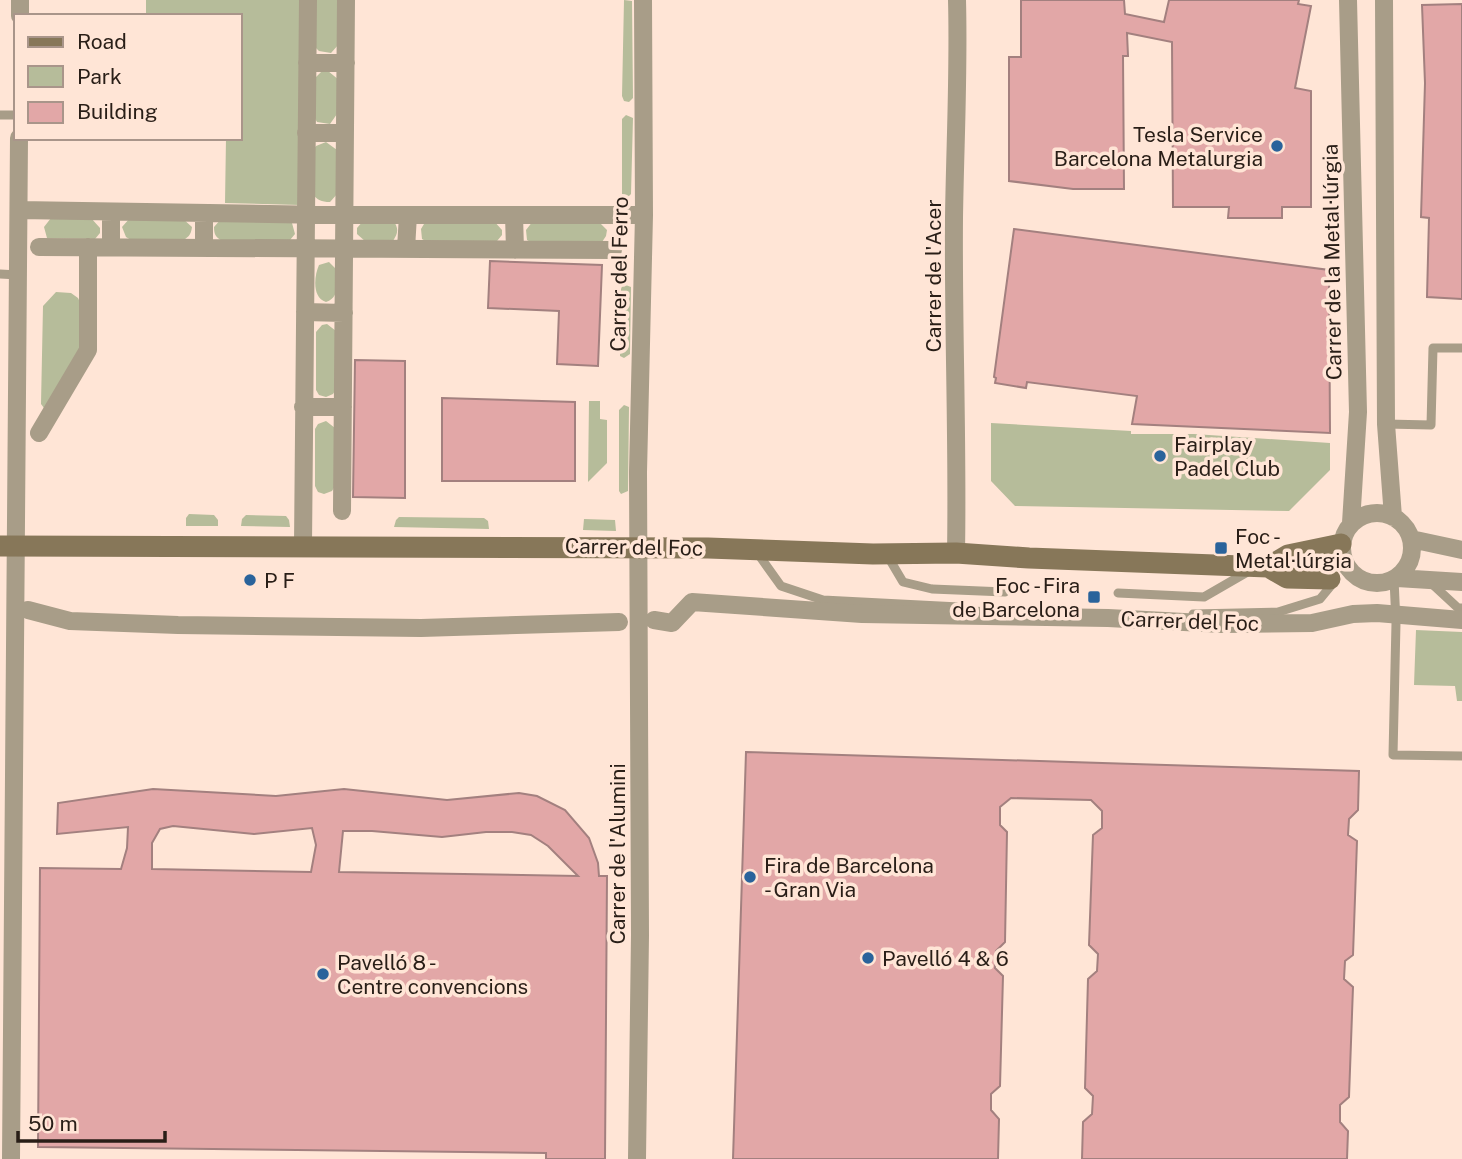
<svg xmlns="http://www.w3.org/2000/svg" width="1462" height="1159" viewBox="0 0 1462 1159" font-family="'Public Sans',sans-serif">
	<rect width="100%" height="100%" fill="#ffe5d6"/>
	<!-- green -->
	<path fill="#b6bc9a" d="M146 0H302L300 205 225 203 226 138H240V16H146Z
		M314 0H340L339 44 331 53 319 51 313 45Z
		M624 0 632 1 633 98 629 102 624 101 622 96Z
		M322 71H328L339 80 337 114 330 124 317 122 313 115V80Z
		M626 115 633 118 631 194 627 198 622 196V119Z
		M326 142 337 150 338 193 330 202C321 202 318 200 312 194V152L316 146Z
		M51 218H91L100 228V233L95 239 47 238 44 227Z
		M130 218H182L192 227C191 235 188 238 181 241L131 240 126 237 122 227Z
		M222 218 292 223 295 234 290 240 222 241C216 237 214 235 214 227Z
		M364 220 395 223C399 231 397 234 393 241L366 242 357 234V228Z
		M493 220 502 230V235L497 241 429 243 422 239 421 229 424 224Z
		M533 221H598L607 230 606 236 602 242 534 244 527 240 526 230Z
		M329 262 336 269C336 282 341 297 326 302 312 298 314 276 319 265Z
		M623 284 631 287 630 354 624 358 620 356 621 289Z
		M56 292 71 293 78 298 83 308 82 345 48 407 44 408 41 404 43 306Z
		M327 324 336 331V389L333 394 326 397 319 395 316 390V332L322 325Z
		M589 401H600V419L607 420V463L588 482Z
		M624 405 629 407 628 491 621 494 619 491V410Z
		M326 421 335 428V486L332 491 324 494 318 492 315 486V429L318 424Z
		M991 423 1131 431V434H1194L1330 443V470L1289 511 1015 506 991 481Z
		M189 514 214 515 218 520V526H186V518Z
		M246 515 286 516 289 520 290 527 241 526 242 519Z
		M399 517 484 518 488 521 489 529 394 527 396 520Z
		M584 519 615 520 616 531 583 530Z
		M1416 630 1462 632V701H1457L1455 686 1414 685Z"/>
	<!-- building -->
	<path fill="#e2a7a7" stroke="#a3807f" stroke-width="2" fill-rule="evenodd" d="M1021 0H1124L1125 14 1164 22 1169 0H1299L1298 4 1311 6 1295 88 1311 91V207H1282V218H1228L1229 207H1173L1172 42 1127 33 1128 56H1123L1124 189H1073L1009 181V57H1021Z
		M1462 4V299L1427 297 1429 218 1421 217 1425 83 1422 5Z
		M1014 229 1329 270 1330 433 1132 424 1137 396 1027 382 1026 388 995 383 996 378 994 377Z
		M490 261 602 265 598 366 557 364 559 311 488 308Z
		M355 360 405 361V498L353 497Z
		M442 398 575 402V481H442Z
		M746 752 1359 771 1358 810 1349 819 1348 835 1357 841 1353 955 1345 961 1344 979 1353 987 1349 1097 1340 1105V1122L1348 1131 1347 1159H1082L1083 1122 1092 1114 1093 1096 1085 1088 1088 979 1097 971 1098 954 1089 945 1093 835 1102 828V811L1091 800 1011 798 1000 807V825L1007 832 1005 942 996 951 995 968 1003 976 1000 1086 991 1094V1110L999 1119 998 1159H733Z
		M153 789 276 796 344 789 447 800 519 793 537 796 565 810 589 838 598 863 599 876H607L605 1159H546V1153L38 1147 40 868 121 869 127 848 128 827 57 834 58 803ZM173 826 254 834 312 828 316 845 311 872 152 869V843L160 829ZM343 831H372L442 837 486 832H512L531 835 548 846 578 876 339 872Z"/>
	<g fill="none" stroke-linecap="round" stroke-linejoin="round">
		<!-- lane -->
		<path stroke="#a89d88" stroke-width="9" d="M0 115H16
			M0 274 18 275
			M1386 424 1431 425 1433 348H1462
			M756 551 781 586 823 600 959 607
			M887 555 903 582 932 589 1005 592
			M1394 579 1396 623 1393 755 1462 756
			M1431 583 1458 608H1462
			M1118 593 1204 597 1249 571
			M1193 614 1278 612 1320 599 1334 582"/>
		<!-- street -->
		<path stroke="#a89d88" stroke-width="18" d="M1348 0 1358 412 1351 523
			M1384 0 1386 424 1393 517
			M20 16V0
			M307 63H346
			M306 133H345
			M19 210 328 215H644
			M111 212V247
			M514 215 515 250
			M39 247 613 250
			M204 248V213
			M406 249 408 215
			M305 312 344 313
			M303 407H343
			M39 433 88 350V247
			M342 511 346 0
			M1342 548a35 35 0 1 1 70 0a35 35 0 1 1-70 0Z
			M1411 539 1462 550
			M303 545 308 0
			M956 553C958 441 953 329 954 218 955 145 959 73 957 0
			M1397 578 1462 582
			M28 610 70 621 178 625 421 628 619 622
			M654 620 672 623 692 602 862 614 1108 618 1222 624 1312 623 1353 614 1377 613 1462 620
			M11 1159 19 138
			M637 1159 640 935 638 472 644 215 643 0"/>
		<!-- secondary -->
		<path stroke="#877759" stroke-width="21" d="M0 546 708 548 873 554 956 553 1029 558 1268 567 1287 578 1330 579
			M1268 567 1288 555 1341 544"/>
	</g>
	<!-- markers -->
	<g fill="#2a639b" stroke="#ffe5d6" stroke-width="2.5">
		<circle cx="1277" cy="146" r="7"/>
		<circle cx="1160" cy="456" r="7"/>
		<rect x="1214" y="541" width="14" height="14" rx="3.5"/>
		<circle cx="250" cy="580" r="7"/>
		<rect x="1087" y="590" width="14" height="14" rx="3.5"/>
		<circle cx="750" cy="877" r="7"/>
		<circle cx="868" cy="958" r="7"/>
		<circle cx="323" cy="974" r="7"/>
	</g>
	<g text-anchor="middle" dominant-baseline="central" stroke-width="7" stroke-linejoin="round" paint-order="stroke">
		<!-- poi labels -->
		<g font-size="21" fill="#291e17" stroke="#ffe5d6" text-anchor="start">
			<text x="1263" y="134" text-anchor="end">Tesla Service<tspan x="1263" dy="24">Barcelona Metalurgia</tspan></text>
			<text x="1174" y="444">Fairplay<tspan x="1174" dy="24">Padel Club</tspan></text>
			<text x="1235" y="536">Foc -<tspan x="1235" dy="24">Metal·lúrgia</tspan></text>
			<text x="264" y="580">P F</text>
			<text x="1080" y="585" text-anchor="end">Foc - Fira<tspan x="1080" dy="24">de Barcelona</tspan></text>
			<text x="764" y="865">Fira de Barcelona<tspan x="764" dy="24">- Gran Via</tspan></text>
			<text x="882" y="958">Pavelló 4 &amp; 6</text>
			<text x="337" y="962">Pavelló 8 -<tspan x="337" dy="24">Centre convencions</tspan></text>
		</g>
		<!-- street labels -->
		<g font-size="21" fill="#291e17" stroke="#ffe5d6">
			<text transform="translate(1332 262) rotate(-91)">Carrer de la Metal·lúrgia</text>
			<text transform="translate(619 274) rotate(-89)">Carrer del Ferro</text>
			<text transform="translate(933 276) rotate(-90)">Carrer de l'Acer</text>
			<text transform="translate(634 547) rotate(1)">Carrer del Foc</text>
			<text transform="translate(1190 621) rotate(2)">Carrer del Foc</text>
			<text transform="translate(617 854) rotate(-90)">Carrer de l'Alumini</text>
		</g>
	</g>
	<!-- legend -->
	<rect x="14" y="14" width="228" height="126" fill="#ffe5d6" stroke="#a9958a" stroke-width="2"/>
	<rect x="28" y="37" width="35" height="10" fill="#877759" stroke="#a9958a" stroke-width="2"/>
	<text x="77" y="49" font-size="21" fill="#291e17">Road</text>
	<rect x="28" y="66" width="35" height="21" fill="#b6bc9a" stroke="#a9958a" stroke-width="2"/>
	<text x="77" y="84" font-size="21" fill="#291e17">Park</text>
	<rect x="28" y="102" width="35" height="21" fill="#e2a7a7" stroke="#a9958a" stroke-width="2"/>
	<text x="77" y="119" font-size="21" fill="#291e17">Building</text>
	<!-- scale -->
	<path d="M18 1131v10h147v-10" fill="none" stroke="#291e17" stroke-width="3.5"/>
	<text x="28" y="1131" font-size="21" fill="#291e17" stroke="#ffe5d6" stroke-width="5" paint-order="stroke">50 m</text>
</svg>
